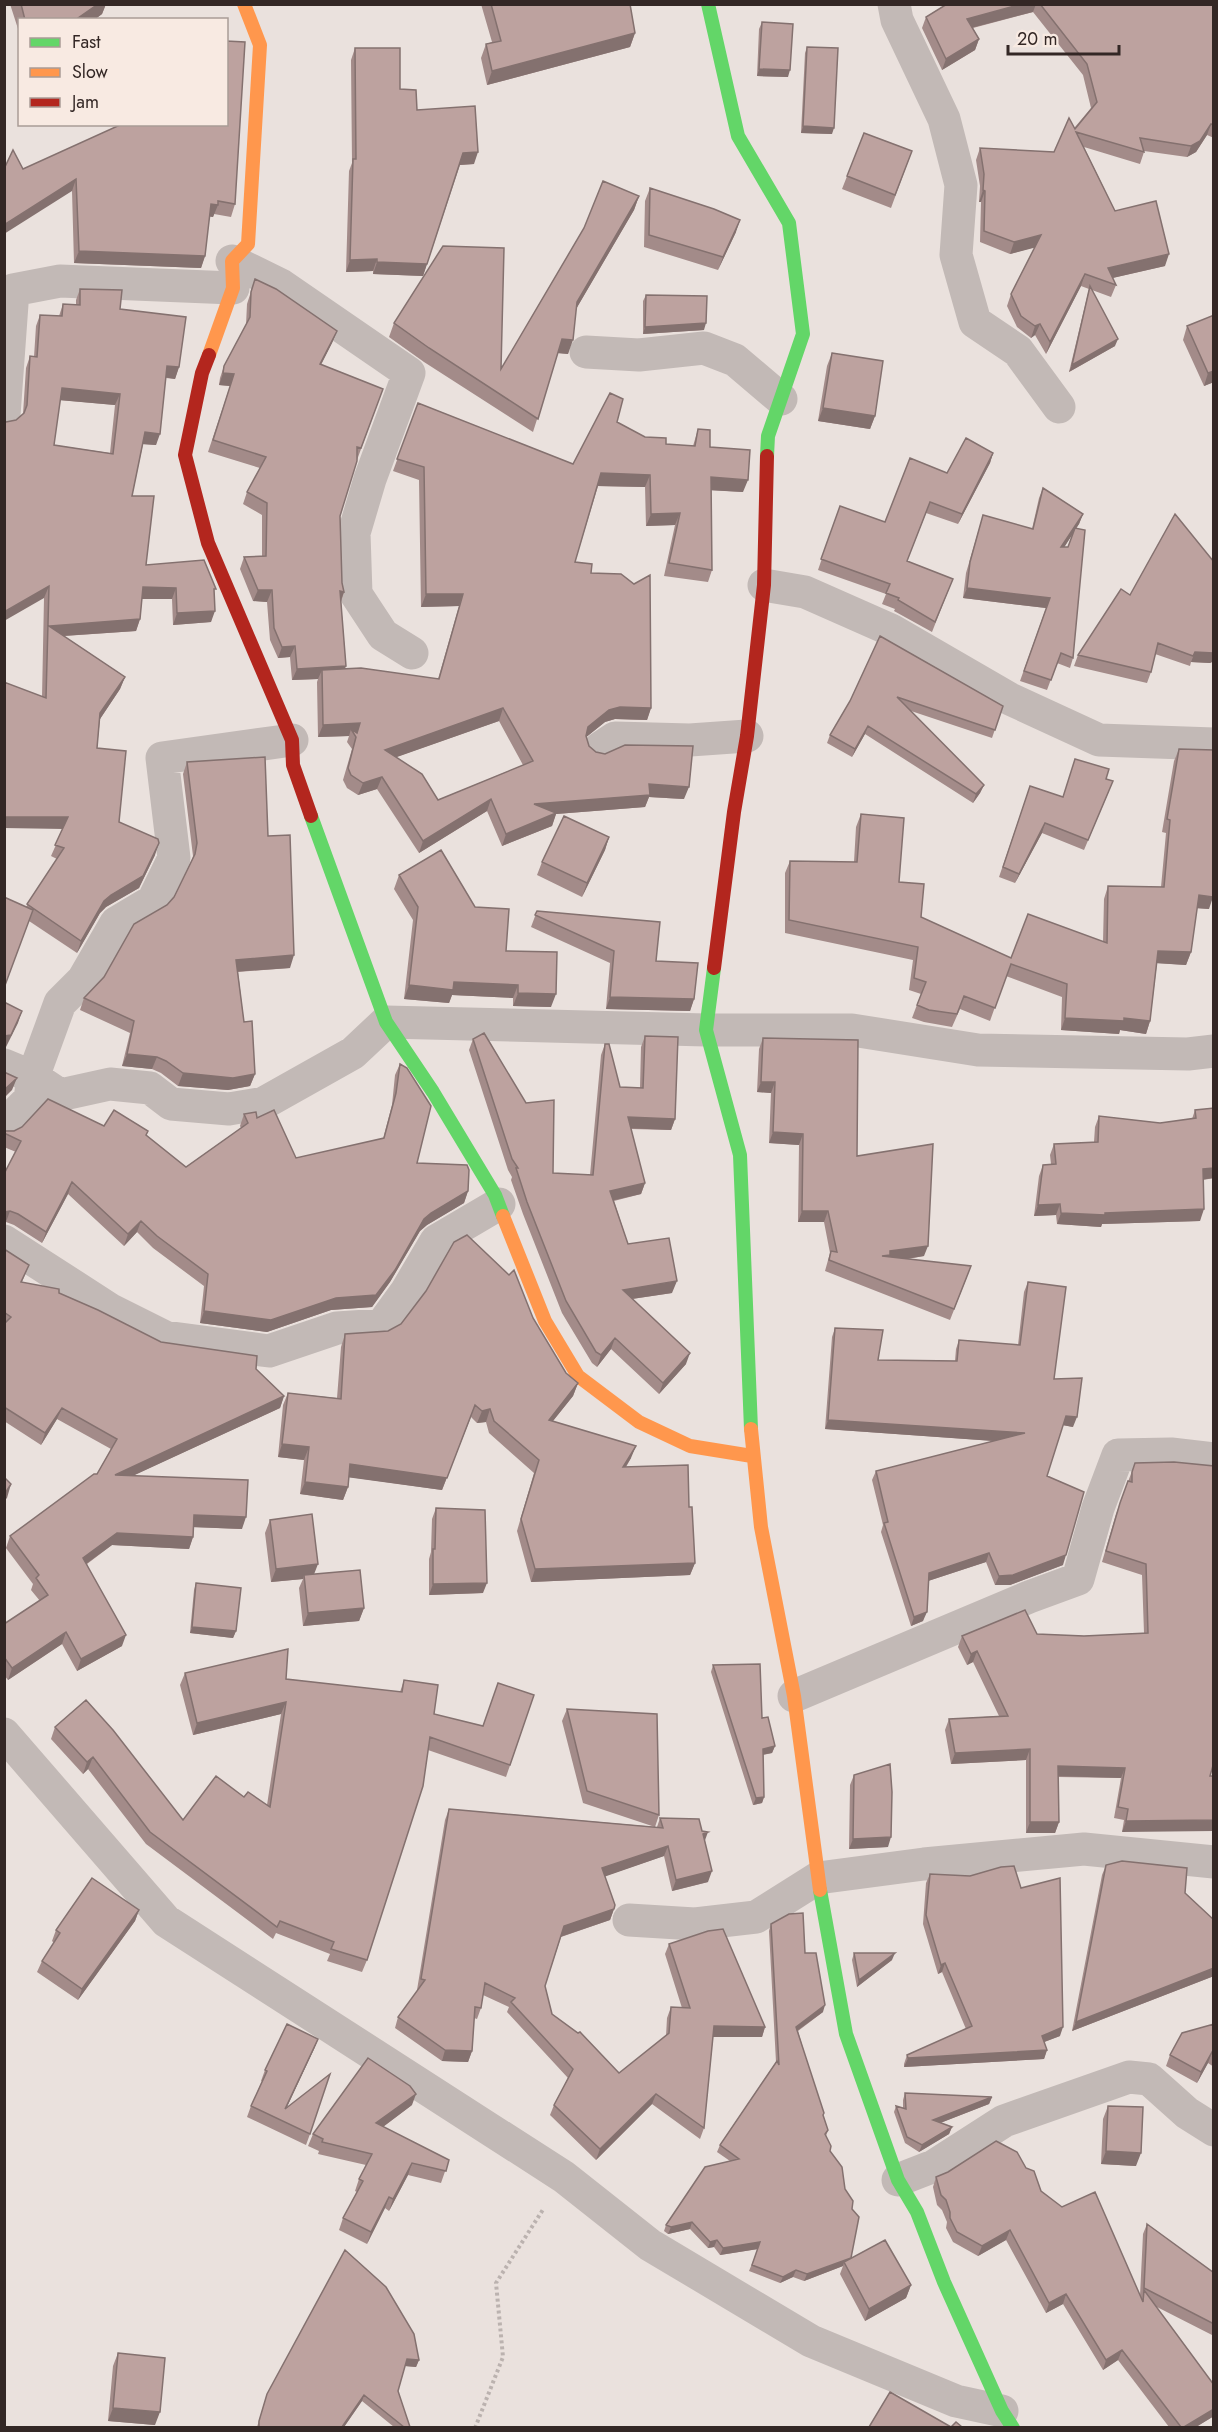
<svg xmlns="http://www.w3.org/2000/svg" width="1218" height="2432" viewBox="0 0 1218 2432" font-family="Jost,sans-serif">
	<rect width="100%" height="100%" fill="#eae1dd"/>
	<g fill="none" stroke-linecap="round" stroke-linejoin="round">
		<!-- path -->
		<path stroke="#bbb2af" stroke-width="4" stroke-dasharray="3 3" stroke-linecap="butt" d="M475 2428 503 2357 496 2283 544 2208"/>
		<!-- street -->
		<path stroke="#c2b9b6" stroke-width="33" d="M894 4 897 20 944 119 961 185 956 255 975 322 1018 351 1059 407
			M232 261 281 285 409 373 370 479 354 533 356 594 383 635 412 653
			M586 352 639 355 704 348 735 360 781 399
			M4 415 13 290 60 281 233 288
			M764 585 805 592 891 630 1010 699 1099 740 1214 744
			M600 748 615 738 690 740 747 736
			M4 1065 33 1077 60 1095 110 1084 150 1088 171 1104 229 1109 264 1103 353 1053 386 1022 706 1030H852L978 1050 1188 1054 1214 1051
			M4 1125 30 1099 33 1077 60 1003 83 980 116 923 153 901 174 858 162 758 292 740
			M4 1241 111 1310 165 1337 269 1351 337 1328 382 1325 406 1292 436 1241 499 1204
			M794 1696 1029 1597 1078 1579 1098 1508 1118 1455 1171 1454 1214 1459
			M4 1734 166 1921 564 2177 650 2245 811 2341 956 2401 1002 2411
			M629 1920 695 1924 756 1917 818 1878 924 1864 1084 1849 1214 1862
			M898 2180 934 2166 1004 2121 1129 2077 1149 2079 1187 2113 1214 2130"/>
		<!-- fast -->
		<path stroke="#63d668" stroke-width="14" d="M708 4 738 136 789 223 803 334 768 436 767 456
			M311 816 386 1022 433 1092 495 1195 503 1216
			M714 968 706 1030 740 1155 751 1429
			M820 1890 846 2034 898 2180 917 2212 944 2282 1002 2411 1013 2428"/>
		<!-- slow -->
		<path stroke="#ff974d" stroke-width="14" d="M209 355 233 288 232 261 248 244 260 45 244 4
			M503 1216 545 1321 578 1376 639 1422 690 1446 752 1456
			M751 1429 761 1527 794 1696 820 1890"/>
		<!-- jam -->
		<path stroke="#b3261e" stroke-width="14" d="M209 355 202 373 185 455 208 543 292 740 293 765 311 816
			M714 968 734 812 747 736 764 585 767 456"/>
	</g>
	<!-- wall -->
	<path fill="#a38b89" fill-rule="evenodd" d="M10 4H106L102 14 94 20H20V35Z
		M481 4H630L635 33 630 47 487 85 481 58 486 44 492 42Z
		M947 4H1214V138L1207 135 1196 152 1187 157 1144 151V152L1140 164 1084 147 1115 211 1165 266 1112 278 1116 285 1111 297 1092 290 1115 346 1069 372 1089 289 1081 286 1046 354 1035 335 1031 338 1017 327 1007 306 1011 294 1035 247 1010 254 980 242 981 202H979L980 186 976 160 980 148 1054 152 1091 108 1083 75 1033 12 973 28 979 39 975 50 942 70 922 28 926 17Z
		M762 22 788 77 757 76 759 29Z
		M807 47 832 134 801 133 805 53Z
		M355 48 400 89 417 110 474 164 460 165 423 276 373 274V271L346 272 349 171 352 163 351 60Z
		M118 124H226L235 204 231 217 214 214 213 217 209 216 205 256 201 268 74 263 72 191 23 169 118 127Z
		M864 133 912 151 891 208 842 189Z
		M650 188 736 232 718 270 644 247 645 201Z
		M639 196 634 210 576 309 568 354 558 353 533 432 424 362 389 337 394 323 501 369Z
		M255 279 337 331 332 343 321 365 383 389 357 460 340 516 342 583 344 592 341 602 346 666 345 668 438 679 459 606 421 607 419 480 393 471 418 403 573 464 617 422 645 437 666 444 693 446 698 429 743 492 711 490 712 570 708 582 664 576 675 525 646 526 645 487 598 486 575 562 591 573 651 708 647 720 615 719 605 722 586 737 589 746 596 752 684 799 649 797 645 807 556 814 552 826 502 846 487 811 419 853 377 789 358 795 347 788 343 780 352 749 347 742 349 736 318 737 317 682 318 679 292 680 290 657 278 658 270 640 267 602 253 601 240 569 244 557 262 556V515L243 504 247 492 260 468 208 452 230 386 219 385 220 378 224 366 246 325 247 304ZM499 721 523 765 438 800 396 757Z
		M80 289 120 309 179 367 175 379 166 378 156 445 143 444 132 496 146 565 214 595 211 622 173 625 172 599H142L140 619 136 631 64 636 125 677 120 689 100 719 97 748 119 822 155 855 139 888 106 907 100 913 77 953 29 921 26 907 57 859 51 856 63 829 42 697 44 598 6 422 16 420 23 414 26 368 30 356 34 357 36 326 40 315 59 316 63 304H76V300ZM60 400 115 405 110 453 54 445Z
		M646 295 704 330 643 334V301Z
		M1187 326 1214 382 1204 386 1183 340Z
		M832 353 875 416 870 429 818 421 827 366Z
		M993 453 990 463 958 524 926 513 907 561 953 579 932 632 894 611 895 609 882 604 886 594 818 570 840 506 885 522 947 473Z
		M1043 488 1083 514 1079 524 1076 528 1073 658 1070 668 1057 663 1047 690 1020 681 1046 608 963 598 966 573 983 515 1032 529 1039 498ZM1072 535 1068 547H1064Z
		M1214 562V661L1210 663 1191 662 1190 666 1155 654 1151 672 1147 683 1074 666 1078 655 1130 595Z
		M880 636 1003 706 992 738 911 711 984 785 980 793 973 803 865 734 852 757 827 743 830 735 850 701Z
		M1179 749 1209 909 1197 908 1191 952 1186 965 1157 963 1150 1021 1146 1034 1120 1030 1119 1034 1061 1030 1062 997 1006 976 990 1021 960 1009 952 1027 924 1022 912 1018 921 994 909 990 913 960 785 933V873L790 861 854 862 856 827 861 814 899 882 921 917 1011 958 1103 942 1104 899 1108 886 1161 887 1166 833 1162 832 1174 761Z
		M187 762 268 836 290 968 238 972 244 1022 255 1074 250 1086 228 1090 178 1086 161 1073 152 1069 122 1066 130 1033 80 1010 84 998 104 977 174 897 192 861 193 856 183 774Z
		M1106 779 1109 791 1084 850 1042 833 1015 883 999 877 1030 786 1063 797Z
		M609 837 605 850 582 897 537 875 542 862Z
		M399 875 475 907 506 951 551 1007 513 1006V998L452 995 449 1003 404 999 413 920 394 889Z
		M537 911 656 961 694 999 690 1011 606 1009 610 963 531 927Z
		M645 1036 675 1119 671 1130 631 1129 645 1183 641 1194 614 1201 628 1244 672 1293 632 1299 686 1364 659 1394 611 1349 597 1367 592 1363 562 1313 523 1214 511 1180 512 1177 508 1170 469 1050 473 1039 553 1173 590 1175 601 1055 605 1044 620 1087 640 1088 641 1047Z
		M763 1038 857 1156 924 1256 907 1259 967 1277 950 1320 825 1271 830 1253 824 1222H798L799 1145 769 1143 771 1093 757 1092 759 1049Z
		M400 1064 417 1163 468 1191 464 1203 427 1225 420 1231 390 1282 372 1307 331 1310 267 1332 200 1323 204 1286 153 1248 137 1232 124 1246 68 1194 42 1243 14 1225 6 1222 16 1152 4 1147V1131L104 1126 148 1131 146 1136 186 1167 241 1128 240 1126 244 1114 257 1118 296 1158 383 1139 392 1105 395 1075Z
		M1214 1108V1178L1203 1180 1200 1221 1102 1224 1101 1227 1057 1224 1056 1215 1034 1216 1039 1176 1043 1165 1051 1164 1050 1155 1054 1144 1094 1142 1095 1127 1099 1116 1160 1123 1192 1119 1195 1110Z
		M4 1249 29 1265 22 1282 59 1293 161 1342 256 1369 284 1396 280 1408 134 1475 242 1529 194 1527 193 1537 189 1549 112 1545 87 1564 122 1646 77 1671 62 1644 8 1680 4 1675V1624L40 1601 31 1590 33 1584 6 1548 10 1536 97 1474 111 1449 57 1419 41 1445 4 1421Z
		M1028 1282 1054 1379 1073 1427 1063 1425 1047 1476 1063 1565 1010 1585H995L986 1562 928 1581 923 1621 911 1626 881 1532 883 1525 872 1480 876 1471 995 1441 825 1429 832 1337 835 1328 878 1360 955 1361 956 1349 959 1340 1018 1345 1024 1292Z
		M533 1318 566 1373 578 1383 573 1396 553 1421 631 1458 626 1467 689 1507 695 1563 690 1575 531 1582 517 1531 534 1473 489 1433 486 1422 477 1423 471 1417 442 1490 349 1477 348 1487 343 1500 300 1494 304 1460 278 1457 283 1405 288 1393 337 1398 341 1347 345 1334 388 1331Z
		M1135 1463 1214 1762 1122 1832 1124 1820 1114 1818 1121 1778 1058 1777 1059 1822 1055 1833H1026V1760L951 1764 945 1730 949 1719 999 1716 973 1662 967 1665 958 1647 962 1636 1037 1634 1084 1636 1144 1633 1142 1575 1102 1562 1116 1514Z
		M436 1508 483 1593 429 1595V1559L431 1552 432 1519Z
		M270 1520 314 1574 364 1608 359 1621 303 1626 299 1588 303 1579 271 1582 265 1533Z
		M196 1583 236 1631 233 1638 190 1633 194 1590Z
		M713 1665 762 1718 775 1746 772 1753 763 1755 764 1797 762 1803 753 1805 711 1672Z
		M185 1673 286 1679 400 1692 404 1680 434 1714 483 1726 534 1695 506 1777 428 1750 367 1960 362 1972 327 1961 330 1954 276 1933 273 1939 146 1844 88 1769 83 1774 51 1739 55 1727 183 1820 244 1797 267 1805 281 1714 193 1735 180 1685Z
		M567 1709 659 1815 655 1827 583 1803 562 1721Z
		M854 1775 888 1847 849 1849 850 1785Z
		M449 1809 657 1827 660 1818 705 1841 708 1882 672 1891 664 1856 605 1876 614 1909 610 1920 561 1937 545 1986 552 2014 619 2073 666 2036 667 2018 671 2007 682 2008 665 1954 669 1944 765 2027 762 2037H713L704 2128 700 2139 652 2104 596 2160 550 2115 554 2105 568 2078 507 2012 509 2007 483 1995 481 2008 477 2019 474 2018 472 2051 468 2062 442 2061 395 2028 398 2017 418 1990H417L445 1820Z
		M1106 1865 1185 1893 1214 1920V1976L1072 2031 1102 1875Z
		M930 1874 1060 2036 1044 2042 1047 2050 1044 2059 904 2067V2064L907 2055 966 2029 942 1972 938 1974 923 1924 926 1883Z
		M139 1910 135 1921 78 2000 37 1972 42 1961 54 1943 52 1941 56 1930Z
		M771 1924 805 1953 823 2012 798 2031 823 2116 828 2130 826 2136 830 2151 852 2209 850 2259 911 2285 906 2298 865 2321 840 2274 843 2266 804 2281 793 2277 780 2283 749 2271 758 2249 720 2255 714 2247 708 2248 690 2229 668 2234 664 2231 666 2225 730 2161 717 2152 720 2145 776 2062 769 1931Z
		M854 1953 892 1960 857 1987 852 1960Z
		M1214 2024V2067L1208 2063 1197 2083 1166 2066 1170 2055Z
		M318 2039 314 2049 286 2108 310 2134 306 2145 247 2117 251 2106 262 2081H261L265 2070Z
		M905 2093 992 2097 989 2104 940 2123 952 2127 949 2134 919 2152 905 2143 894 2112 896 2106 903 2108V2100Z
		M412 2105 383 2127 449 2160 441 2183 408 2175 389 2211 385 2208 367 2244 339 2230 343 2218 357 2192 355 2191 359 2179 366 2165 318 2154 319 2151 308 2146 313 2134Z
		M1108 2106 1136 2166 1101 2164 1103 2119Z
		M936 2177 1041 2191 1140 2296 1143 2234 1147 2224 1214 2273V2336L1155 2306 1214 2385V2416L1196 2427H1169L1118 2360 1103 2370 1063 2304 1046 2313 1006 2240 978 2256 953 2242 946 2228 947 2222 942 2210 937 2205 933 2187Z
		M118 2353 155 2425 108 2421 113 2366Z
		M419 2360 416 2367 405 2366 398 2391 410 2427H394L362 2401 344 2427H257L267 2394Z"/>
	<!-- shaded-wall -->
	<path fill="#84716f" d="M98 4H106L102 14 94 20H75Z
		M1022 4H1036L1033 12 963 30 967 19Z
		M635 33 630 47 487 85 492 71Z
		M979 39 975 50 942 70 946 59Z
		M759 69 790 70 788 77 757 76Z
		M1211 124 1207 135 1196 152 1187 157 1191 146Z
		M803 126 834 128 832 134 801 133Z
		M478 152 474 164 459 165 463 153Z
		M76 179 72 191 4 234V225Z
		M983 190 985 191 981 202H979Z
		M639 196 634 210 572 316 577 302Z
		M211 204 218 205 213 217 206 216Z
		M740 220 736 232 718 270 723 257Z
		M1041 235 1037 247 1010 254 1014 242Z
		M79 251 205 256 201 268 74 263Z
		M1169 254 1165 266 1104 280 1108 268Z
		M377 259 373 271 346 272 350 260Z
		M377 262 427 264 423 276 373 274Z
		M1085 274 1081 286 1046 354 1050 342Z
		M706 323 704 330 643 334 645 327Z
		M1040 324 1035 335 1031 338 1035 326Z
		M337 331 332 343 315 376 320 364Z
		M562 339 573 340 568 354 557 353Z
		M1118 339 1115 346 1069 372 1072 365Z
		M167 366 179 367 175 379 163 377Z
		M1214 371V382L1204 386 1208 373Z
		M223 373 234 374 230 386 219 385Z
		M62 388 120 394 115 405 58 400Z
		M823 408 875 416 870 429 818 421Z
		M145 432 160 434 156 445 141 444Z
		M993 453 990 463 958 524 962 514Z
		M601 473 650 475 645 487 597 486Z
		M711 477 748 480 743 492 706 490Z
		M680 513 675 525 646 526 651 514Z
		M1083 514 1079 524 1058 557 1061 547Z
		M49 586 44 598 4 621V612Z
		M143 587 176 588 172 599H139Z
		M967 588 1050 598 1046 608 963 598Z
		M258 590H272L267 602 253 601Z
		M340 591 344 592 340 603Z
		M426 594H463L459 606 421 607Z
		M215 611 211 622 173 625 177 613Z
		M140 619 136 631 47 637 49 626Z
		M295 646 290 657 278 658 282 647Z
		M1195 652 1214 653V661L1210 663 1191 662Z
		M346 666 341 677 322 670 318 679 292 680 297 669Z
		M125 677 120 689 96 725 100 713Z
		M620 707 651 708 647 720 615 719 605 722 584 739 588 727 609 710Z
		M503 708 499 721 380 763 385 750Z
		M360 723 356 736 351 729 349 736 318 737 323 725Z
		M868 726 865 734 852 757 855 749Z
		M382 777 377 789 358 795 363 783Z
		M649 784 689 787 684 799 649 797 645 807 556 814 552 826 502 846 506 834 534 804Z
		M984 785 980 793 973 803 976 794Z
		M491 799 487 811 419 853 423 841Z
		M4 817H68L64 829 4 828Z
		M1045 823 1042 833 1015 883 1019 874Z
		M609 837 605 850 582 897 587 883Z
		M159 843 155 855 139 888 106 907 100 913 77 953 81 941 104 901Z
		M1199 895 1213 897 1209 909 1194 908Z
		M1158 951 1191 952 1186 965 1154 963Z
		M294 955 290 968 232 972 236 960Z
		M454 982 518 985 513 998 452 995 449 1003 404 999 409 985Z
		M518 993 556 994 551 1007 513 1006Z
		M610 997 694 999 690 1011 606 1009Z
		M22 1011 18 1023 6 1047H4V1036Z
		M1065 1018H1124L1150 1021 1146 1034 1120 1030 1119 1034 1061 1030Z
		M127 1054 157 1057 152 1069 122 1066Z
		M183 1073 255 1074 250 1086 228 1090 178 1086Z
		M17 1078 12 1090 4 1098V1090Z
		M761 1082H775L771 1093 757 1092Z
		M628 1117 675 1119 671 1130 624 1128Z
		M773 1132 803 1134 799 1145 769 1143Z
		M1214 1168V1178L1199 1180 1203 1169Z
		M72 1182 68 1194 42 1243 46 1232Z
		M645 1183 641 1194 606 1202 610 1191Z
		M468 1191 464 1203 427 1225 420 1231 390 1282 372 1307 331 1310 267 1332 200 1323 204 1311 424 1219 431 1213Z
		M1060 1204 1056 1215 1034 1216 1038 1205Z
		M1204 1209 1200 1221 1102 1224 1101 1227 1057 1224 1061 1213Z
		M10 1211 6 1222 4 1223V1212Z
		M802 1211H828L824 1222H798Z
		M141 1221 137 1232 124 1246 128 1234Z
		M928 1246 924 1256 888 1262 882 1256 890 1251Z
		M677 1281 672 1293 618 1301 623 1290Z
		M615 1338 611 1349 597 1367 601 1355Z
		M690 1353 686 1364 659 1394 663 1383Z
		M578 1383 573 1396 544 1432 549 1420Z
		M284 1396 280 1408 111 1486 115 1475Z
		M475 1405 442 1490 346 1477 350 1464Z
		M62 1408 57 1419 41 1445 45 1433Z
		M490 1409 486 1422 477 1423 482 1411Z
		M1066 1416 1077 1417 1073 1427 1062 1425Z
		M828 1420 1025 1433 1022 1443 825 1429Z
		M282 1444 309 1447 304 1460 278 1457Z
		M636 1446 631 1458 618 1479 623 1467Z
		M305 1482 348 1487 343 1500 300 1494Z
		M11 1484 7 1498 4 1501V1495Z
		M194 1515 246 1517 242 1529 190 1527Z
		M117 1533 193 1537 189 1549 112 1545 79 1569 83 1558Z
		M989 1553 986 1562 925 1582 929 1573Z
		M1066 1555 1063 1565 1010 1585H995L999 1576Z
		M695 1563 690 1575 531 1582 535 1569Z
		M318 1564 313 1577 304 1575 303 1579 271 1582 276 1569Z
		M487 1583 483 1593 429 1595 433 1584Z
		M364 1608 359 1621 303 1626 308 1613Z
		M927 1612 923 1621 911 1626 914 1617Z
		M192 1627 236 1631 233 1638 190 1633Z
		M66 1632 62 1644 8 1680 12 1668Z
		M126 1635 122 1646 77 1671 81 1659Z
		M977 1651 973 1662 967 1665 971 1654Z
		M286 1702 281 1714 193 1735 197 1723Z
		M775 1746 772 1753 760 1755 763 1749Z
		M1030 1749 1026 1760 951 1764 955 1753Z
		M93 1757 88 1769 83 1774 87 1762Z
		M1058 1766 1125 1768 1121 1778 1054 1776Z
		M764 1797 762 1803 753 1805 756 1798Z
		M1214 1820V1831L1122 1832 1126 1821Z
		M1030 1822H1059L1055 1833H1026Z
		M708 1832 704 1843 703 1834Z
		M891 1837 888 1847 849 1849 853 1839Z
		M668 1846 664 1856 598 1879 602 1868Z
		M712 1871 708 1882 672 1891 676 1880Z
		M614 1909 610 1920 560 1937 564 1926Z
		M139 1910 135 1921 78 2000 82 1989Z
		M895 1953 892 1960 857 1987 859 1980Z
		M945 1963 942 1972 938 1974 941 1965Z
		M1214 1968V1976L1072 2031 1076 2022Z
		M825 2005 823 2012 794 2033 796 2027Z
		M714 2026 765 2027 762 2037H710Z
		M1063 2027 1060 2036 1039 2044 1042 2036Z
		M318 2039 314 2049 281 2120 285 2109Z
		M445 2050 472 2051 468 2062 442 2061Z
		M1047 2050 1044 2059 904 2067 908 2058Z
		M1212 2052 1208 2063 1197 2083 1201 2072Z
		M416 2094 412 2105 372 2135 376 2123Z
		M656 2094 652 2104 596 2160 600 2149Z
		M992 2097 989 2104 930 2127 933 2120Z
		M952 2127 949 2134 919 2152 922 2145Z
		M1106 2151 1141 2153 1136 2166 1101 2164Z
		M412 2163 408 2175 389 2211 393 2199Z
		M389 2197 385 2208 367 2244 371 2232Z
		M692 2222 690 2229 668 2234 671 2227Z
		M1010 2230 1006 2240 978 2256 982 2246Z
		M717 2240 714 2247 708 2248 710 2242Z
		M760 2242 758 2249 720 2255 723 2248Z
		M851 2258 848 2264 844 2262 843 2266 804 2281 807 2274Z
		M796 2270 793 2277 780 2283 783 2277Z
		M911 2285 906 2298 865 2321 869 2309Z
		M1066 2294 1063 2304 1046 2313 1049 2303Z
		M1122 2350 1118 2360 1103 2370 1106 2360Z
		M407 2359 419 2360 416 2367 405 2366Z
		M364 2395 362 2401 344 2427H342Z
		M113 2408 160 2412 155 2425 108 2421Z
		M1214 2409V2416L1196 2427H1184Z"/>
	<!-- building -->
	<path fill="#bda29f" stroke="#84716f" stroke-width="1.5" fill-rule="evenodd" d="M21 4H98L75 20H25Z
		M491 4H630L635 33 492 71 486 44 501 41Z
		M947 4H1022L967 19 979 39 946 59 926 17Z
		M1040 4H1214V125L1211 124 1200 141 1191 146 1140 138 1144 152 1076 132 1115 211 1156 201 1169 254 1108 268 1116 285 1085 274 1050 342 1040 324 1035 326 1021 316 1011 294 1041 235 1014 242 984 231 985 191 983 190 984 174 980 148 1054 152 1069 118 1075 129 1097 102 1087 64Z
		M762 22 793 24 790 70 759 69Z
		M226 41 245 42 235 204 218 201V205L211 204 205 256 79 251 76 179 4 225V169L13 150 23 169 122 124H226Z
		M807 47 838 48 834 128 803 126Z
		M355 48H400V89L416 90 417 110 475 106 478 152 463 153 427 264 377 262V259L350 260 353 159H356Z
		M864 133 912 151 895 195 847 176Z
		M603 181 639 196 577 302 573 340 562 339 538 419 429 348 394 323 443 246 504 248 501 369 584 228Z
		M650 188 714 209 740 220 723 257 649 235Z
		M255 279 276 289 337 331 320 364 383 389 361 448 357 447V461L340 516 342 583 344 592 340 591 346 666 297 669 295 646 282 647 274 628 272 590H258L244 557 266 556 267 503 247 492 266 457 213 440 234 374 223 373 224 366 250 317 251 292Z
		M1090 286 1118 339 1072 365Z
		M80 289 122 290 120 309 186 317 179 367 167 366 160 434 145 432 132 496H154L146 565 204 560 216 589H214L215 611 177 613 176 588 143 587 140 619 49 626 125 677 100 713 97 748 126 751 119 822 158 839 159 843 143 876 111 895 104 901 81 941 27 904 64 848 55 845 68 817H4V682L46 698 49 586 4 612V421L6 422 16 420 24 413 27 405 30 356 37 357 40 315 62 316 63 304 80 305ZM62 388 120 394 113 454 54 445Z
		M646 295 707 296 706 323 645 327Z
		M1214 315V371L1208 373 1187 326Z
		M832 353 883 361 875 416 823 408Z
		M610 393 623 399 617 422 645 437 666 438V444L695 446 698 429 710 430V447L750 450 748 480 711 477 712 570 669 563 680 513 651 514 650 475 601 473 575 562 592 564 591 573 621 574 634 584 650 575 651 708 620 707 609 710 588 727 586 736 589 746 596 752 605 754 625 745 693 746 689 787 649 784 650 795 534 804 556 813 506 834 491 799 423 841 382 777 363 783 351 775 348 768 356 737 351 729 357 733 360 723 323 725 322 670 361 668 439 679 463 594H426L424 467 397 459 418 403 573 464ZM503 708 533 761 438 800 422 774 385 750Z
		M966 438 993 453 962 514 930 502 907 561 953 579 935 622 898 600 899 598 886 593 890 584 821 559 840 506 885 522 910 458 947 473Z
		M1043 488 1083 514 1061 547H1068L1075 528 1085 530 1073 658 1061 653 1051 680 1024 671 1050 598 967 588 970 562 983 515 1033 529Z
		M1175 514 1214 562V653L1195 652 1193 656 1158 643 1151 672 1078 655 1121 589 1130 595Z
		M880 636 1003 706 995 730 897 697 984 785 976 794 868 726 855 749 830 735 850 701Z
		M1179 749 1214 750 1213 897 1199 895 1191 952 1158 951 1150 1021 1124 1018V1021L1065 1018 1067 984 1011 964 995 1008 964 996 957 1014 929 1010 917 1005 926 982 914 978 918 947 789 920 790 861 857 862 861 814 904 818 899 882 924 884 921 917 1011 958 1028 914 1107 943 1108 886 1164 887 1170 820 1167 819Z
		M265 757 268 836 290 835 294 955 236 960 244 1022 252 1021 255 1074 233 1078 183 1073 166 1061 157 1057 127 1054 134 1021 84 998 104 977 134 924 167 905 174 897 195 854 197 843 187 762Z
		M1075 759 1109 769 1106 779 1113 781 1088 840 1045 823 1019 874 1003 867 1030 786 1063 797Z
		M564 816 609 837 587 883 542 862Z
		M441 850 475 907 509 909 506 951 557 952 556 994 518 993V985L454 982 453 990 409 985 418 907 399 875Z
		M4 897 33 910 4 988Z
		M537 911 660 922 656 961 698 963 694 999 610 997 614 951 535 915Z
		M4 1002 22 1011 11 1035 4 1036Z
		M484 1033 526 1103 554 1100 553 1173 593 1175 605 1044H609L620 1087 643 1088 645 1036 678 1037 675 1119 628 1117 645 1183 610 1191 628 1244 669 1238 677 1281 623 1290 690 1353 663 1383 615 1338 601 1355 596 1352 566 1301 527 1202 516 1168H518L512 1159 473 1039Z
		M763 1038 858 1040 857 1156 933 1144 928 1246 890 1251V1255L882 1256 971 1266 954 1309 829 1260 831 1251 837 1252 828 1211H802L803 1134 773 1132 775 1082H761Z
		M400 1064 407 1068 431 1106 417 1163 467 1165 469 1170 468 1191 431 1213 424 1219 395 1270 376 1295 336 1298 271 1320 204 1311 208 1274 157 1236 141 1221 128 1234 72 1182 46 1232 18 1214 10 1211 4 1212V1174L21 1141 4 1133V1131H14L22 1127 48 1099 104 1126 114 1110 148 1131 146 1135 186 1167 248 1123 244 1114 256 1112 257 1118 274 1110 296 1158 384 1138 396 1093Z
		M4 1072 17 1078 4 1090Z
		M1214 1108V1168L1203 1169 1204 1209 1105 1213V1215L1061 1213 1060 1204 1038 1205 1043 1165 1056 1164 1054 1144 1098 1142 1099 1116 1160 1123 1196 1118 1195 1110Z
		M467 1235 509 1275 514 1270 533 1318 566 1373 578 1383 549 1420 636 1446 623 1467 688 1465 689 1507H692L695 1563 535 1569 521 1519 539 1460 494 1421 490 1409 482 1411 475 1405 447 1478 350 1464 348 1487 305 1482 309 1447 282 1444 288 1393 341 1399 345 1334 388 1331 401 1324 426 1291 454 1242Z
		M4 1249 29 1265 21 1282 59 1289V1293L98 1310 161 1342 257 1356 256 1369 284 1396 115 1475 248 1480 246 1517 194 1515 193 1537 117 1533 83 1558 126 1635 81 1659 66 1632 12 1668 4 1657V1624L48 1595 36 1578 39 1575 10 1536 94 1474H97L117 1439 62 1408 45 1433 4 1407V1324L11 1317 4 1312Z
		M1028 1282 1066 1287 1054 1379 1082 1378 1077 1417 1066 1416 1047 1476 1084 1492 1066 1555 1013 1575 999 1576 989 1553 929 1573 927 1612 914 1617 884 1523 888 1522 876 1471 1025 1433 828 1420 835 1328 883 1330 878 1360 957 1361 959 1340 1020 1345Z
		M1174 1462 1214 1466V1762L1210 1776H1214V1820L1126 1821 1128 1809 1118 1807 1125 1768 1058 1766 1059 1822H1030V1749L955 1753 949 1719 1008 1716 977 1651 971 1654 962 1636 1025 1610 1037 1634 1084 1636 1148 1633 1146 1564 1106 1551 1120 1503 1128 1481 1132 1482V1472L1135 1463Z
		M4 1477 11 1484 4 1495Z
		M436 1508 485 1510 487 1583 433 1584V1549H435Z
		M312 1514 318 1564 276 1569 270 1520Z
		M360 1570 364 1608 308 1613 304 1575Z
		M196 1583 241 1588 236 1631 192 1627Z
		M288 1649 286 1679 402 1692 404 1680 438 1685 434 1714 483 1726 498 1683 534 1695 510 1765 430 1737 423 1786 367 1960 331 1949 334 1942 280 1921 277 1927 150 1832 93 1757 87 1762 55 1727 86 1700 113 1730 183 1820 216 1776 244 1797 248 1792 270 1807 286 1702 197 1723 185 1673Z
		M760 1664 762 1718 768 1717 775 1746 763 1749 764 1797 756 1798 713 1665Z
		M567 1709 657 1714 659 1815 587 1791Z
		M890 1764 892 1792 891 1837 853 1839 854 1775Z
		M449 1809 663 1828 660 1818 699 1819 702 1831 708 1832 703 1834 712 1871 676 1880 668 1846 602 1868 615 1905 614 1909 564 1926 545 1986 552 2014 578 2033 580 2032 619 2073 669 2033 671 2007 690 2008 669 1944 708 1931 723 1929 765 2027 714 2026 704 2128 656 2094 600 2149 554 2105 573 2069 511 2002 515 1998 485 1983 481 2008 475 2007 472 2051 445 2050 398 2017 425 1980 421 1979Z
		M1122 1861 1187 1868 1185 1893 1214 1920V1968L1076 2022 1106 1865Z
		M1014 1866 1021 1888 1060 1878 1063 2027 1042 2036 1047 2050 908 2058 907 2055 972 2026 945 1963 941 1965 926 1915 930 1874 970 1876 1001 1867Z
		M92 1878 139 1910 82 1989 42 1961 60 1933 56 1930Z
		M803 1913 805 1953H816L825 2005 796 2027 824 2113 823 2115 828 2130 825 2134 831 2146 830 2151 842 2167 845 2189 853 2201 852 2209 859 2217 851 2258 807 2274 796 2270 783 2277 752 2265 760 2242 723 2248 717 2240 710 2242 692 2222 671 2227 666 2225 705 2167 739 2159 720 2145 777 2061 779 2065 771 1924 789 1914Z
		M854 1953H895L859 1980Z
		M287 2024 318 2039 285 2109 330 2074 310 2134 251 2106 267 2071 265 2070Z
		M1214 2024V2053L1212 2052 1201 2072 1170 2055 1182 2033Z
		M368 2058 410 2086 416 2094 376 2123 449 2160 446 2171 412 2163 393 2199 389 2197 371 2232 343 2218 363 2181 359 2179 372 2154 322 2142 323 2139 313 2134Z
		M905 2093 992 2097 933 2120 952 2127 922 2145 907 2137 896 2106 906 2109Z
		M1108 2106 1143 2107 1141 2153 1106 2151Z
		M996 2141 1017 2152 1026 2168 1034 2171 1041 2191 1062 2207 1095 2192 1143 2302 1144 2290 1214 2385V2409L1184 2427H1181L1122 2350 1106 2360 1066 2294 1049 2303 1010 2230 982 2246 957 2232 950 2218V2212L946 2200 941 2195 936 2177 948 2172Z
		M1147 2224 1214 2273V2324L1144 2288Z
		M885 2240 911 2285 869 2309 844 2262Z
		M345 2250 386 2287 414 2334 419 2360 407 2359 398 2391 410 2427H404L364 2395 342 2427H259V2421L267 2394Z
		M118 2353 165 2358 160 2412 113 2408Z
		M890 2392 951 2427 956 2422 962 2427H869Z"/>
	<!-- border -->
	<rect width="1218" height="2432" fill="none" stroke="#332725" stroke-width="12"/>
	<!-- legend -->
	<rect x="18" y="18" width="210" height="108" fill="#f8eae2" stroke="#a99c96" stroke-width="1.5"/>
	<rect x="30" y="38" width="30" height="9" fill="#63d668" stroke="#a99c96" stroke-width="1.5"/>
	<text x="72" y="48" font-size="18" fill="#332725">Fast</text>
	<rect x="30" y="68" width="30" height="9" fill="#ff974d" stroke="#a99c96" stroke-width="1.5"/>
	<text x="72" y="78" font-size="18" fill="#332725">Slow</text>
	<rect x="30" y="98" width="30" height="9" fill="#b3261e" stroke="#a99c96" stroke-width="1.5"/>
	<text x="72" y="108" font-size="18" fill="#332725">Jam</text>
	<!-- scale -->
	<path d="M1008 45v9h111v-9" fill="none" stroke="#332725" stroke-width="3"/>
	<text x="1017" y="45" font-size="18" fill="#332725" stroke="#f8eae2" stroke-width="4.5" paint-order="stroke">20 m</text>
</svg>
